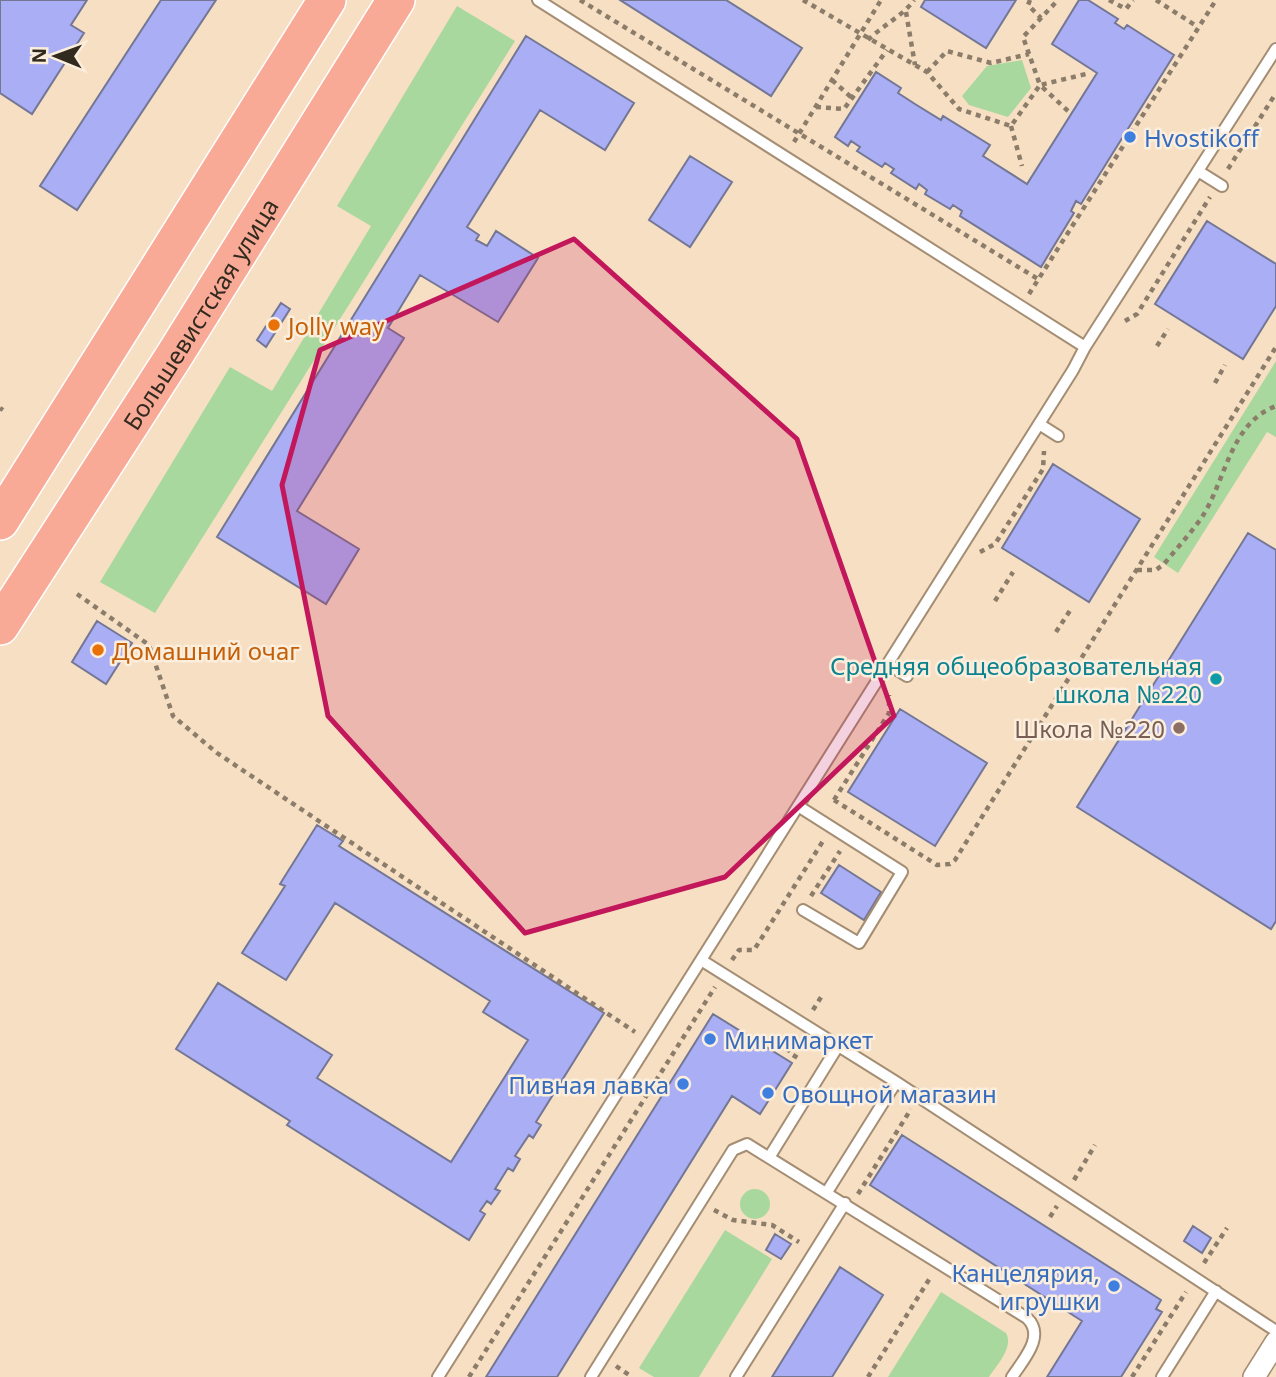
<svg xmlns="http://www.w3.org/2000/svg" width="1276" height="1377" viewBox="0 0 1276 1377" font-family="'Noto Sans',sans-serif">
	<rect width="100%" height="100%" fill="#f7dfc3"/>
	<!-- green -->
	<path fill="#a8d89e" d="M457 6 515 41 155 613 100 582 230 367 272 391 371 226 337 206Z
		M1022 60 1031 88 1008 117 969 105 962 96 987 66Z
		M1276 361V437L1267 432 1178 573 1154 557Z
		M740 1204a15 15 0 1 1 30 0a15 15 0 1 1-30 0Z
		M725 1230 772 1259 699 1377H654L639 1368Z
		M941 1292 1006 1333C1014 1347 997 1365 989 1377H888Z"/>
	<!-- building -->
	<path fill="#aaaef5" stroke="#747794" stroke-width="2" d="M0 0H87L71 25 84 33 32 114 0 93Z
		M161 0H216L77 210 40 186Z
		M620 0H726L802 48 771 96Z
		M925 0H1016L986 48 921 7Z
		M1079 0H1088L1118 19 1115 23 1124 29 1127 25 1174 55 1081 204 1076 201 1071 211 1074 213 1041 267 960 216 962 211 953 205 950 209 925 194 927 190 919 184 916 189 891 173 894 169 885 163 882 167 857 151 860 147 851 141 848 146 835 137 876 72 901 88 898 93 915 104 941 120 943 116 990 145 983 156 1027 184 1097 73 1052 44Z
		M526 36 634 103 605 150 540 110 467 227 479 235 476 240 487 246 496 231 538 258 498 322 420 275 388 328 404 338 297 511 359 549 326 604 217 537Z
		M690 156 732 182 690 247 649 220Z
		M1207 221 1276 264V306L1243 359 1155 304Z
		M281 303 290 309 266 347 257 340Z
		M1053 464 1140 519 1089 602 1002 548Z
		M1248 533 1276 550V921L1271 929 1077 807Z
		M97 621 132 643 106 684 72 662Z
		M900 709 987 763 935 846 848 792Z
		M317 825 343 841 339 846 604 1013 536 1122 541 1125 533 1138 529 1135 515 1156 520 1159 513 1171 508 1168 495 1189 500 1191 491 1204 487 1201 480 1211 485 1214 469 1240 287 1125 290 1121 176 1049 218 983 332 1055 317 1078 451 1162 528 1040 483 1012 490 1001 335 903 286 980 242 953 285 886 280 884Z
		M839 865 881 892 864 920 821 893Z
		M713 1014 792 1063 760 1114 732 1096 557 1377H486Z
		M902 1135 1161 1300 1156 1309 1162 1312 1121 1377H1047L1082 1321 870 1185Z
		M1193 1226 1211 1238 1202 1253 1184 1241Z
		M775 1234 791 1244 781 1259 766 1250Z
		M840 1267 883 1295 832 1377H772Z"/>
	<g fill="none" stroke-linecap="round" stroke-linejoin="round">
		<!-- lane casing -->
		<g stroke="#a48d73" stroke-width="14">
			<path id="lane" d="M538 0 1085 347
				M1198 171 1222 186
				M1039 424 1058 436
				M888 664 907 676
				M798 806 902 872 859 943 803 910
				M701 960 896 1082 1276 1331
				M770 1156 838 1046
				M827 1192 896 1082
				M438 1377 1073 370 1085 347 1276 49
				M591 1377 733 1150 747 1144 1027 1318C1046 1336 1023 1360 1012 1377
				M736 1377 845 1203
				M1162 1377 1216 1291"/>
		</g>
		<!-- street casing -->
		<g stroke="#a48d73" stroke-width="24">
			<path id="street" d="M1254 1377 1276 1342"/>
		</g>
		<!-- highway casing -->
		<g stroke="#fff" stroke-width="40">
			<g id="highway">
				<path d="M0 521 327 0"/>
				<path id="s1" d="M0 626 174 356 396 0"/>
			</g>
		</g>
		<!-- path -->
		<path stroke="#8c7c6a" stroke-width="4.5" stroke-dasharray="5 5" stroke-linecap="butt" d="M580 0 1038 279
			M803 0 927 72 959 109 1011 126 1040 85 1023 37 1058 0
			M1030 0 1028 5 1041 18
			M1109 0 1126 9 1133 0
			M1156 0 1198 27
			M906 12 915 65
			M868 40C883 25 904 15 914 0
			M927 72 947 51 991 63 1029 54
			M832 80 852 98
			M816 107 844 109 887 50
			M1068 111 1040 85 1086 74
			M1011 126 1022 166
			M794 142 881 0
			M1228 169 1276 93
			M1029 294 1216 0
			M1125 321 1137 314 1210 197
			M1157 346 1168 329
			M1215 383 1225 365
			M0 408 3 410
			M980 552 995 544 1043 469 1044 451
			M1137 570H1156L1164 564C1177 548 1191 533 1202 517 1226 480 1230 423 1276 406
			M77 594 149 645 173 716 217 753 635 1032
			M995 601 1013 572
			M1056 632 1071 609
			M834 800 937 865 950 864 955 860 1276 347
			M834 800 889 713V695
			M811 896 840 851
			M732 960 739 950H754L823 841
			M813 1010 823 994
			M787 1052 796 1039
			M793 1055 801 1060
			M1074 1180 1095 1145
			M858 1194 911 1109
			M714 1210 733 1220 772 1225 799 1242
			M1050 1217 1057 1206
			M1204 1263 1227 1228
			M616 1366 632 1377
			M469 1377 715 987
			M868 1377 930 1278
			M1132 1377 1186 1292"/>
		<!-- lane -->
		<use href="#lane" stroke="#fff" stroke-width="10"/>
		<!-- street -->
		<use href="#street" stroke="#fff" stroke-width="21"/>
		<!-- highway -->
		<use href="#highway" stroke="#f8aa97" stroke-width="37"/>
	</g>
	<!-- marked area -->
	<path fill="#c2185b" fill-opacity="0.2" stroke="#c2185b" stroke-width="5" stroke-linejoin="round" d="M574 239 797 439 894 716 725 877 525 933 328 716 282 485 320 350Z"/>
	<!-- markers -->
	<g fill="#3f7fe0" stroke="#fceedd" stroke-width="2.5">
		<circle cx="1130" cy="137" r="7"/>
		<circle cx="710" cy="1039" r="7"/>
		<circle cx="683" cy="1084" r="7"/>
		<circle cx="768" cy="1093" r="7"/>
		<circle cx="1114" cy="1286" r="7"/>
	</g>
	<g fill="#e8710a" stroke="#fceedd" stroke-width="2.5">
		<circle cx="274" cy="325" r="7"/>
		<circle cx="98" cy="650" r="7"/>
	</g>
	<circle fill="#0f9aa8" stroke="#fceedd" stroke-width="2.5" cx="1216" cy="679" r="7"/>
	<circle fill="#8d6e63" stroke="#fceedd" stroke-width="2.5" cx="1179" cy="728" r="7"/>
	<g text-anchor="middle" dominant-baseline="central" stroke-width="5" stroke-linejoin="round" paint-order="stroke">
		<!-- shop labels -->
		<g font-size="24" fill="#366cbe" stroke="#fceedd" text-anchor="start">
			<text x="1144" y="137">Hvostikoff</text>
			<text x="724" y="1039">Минимаркет</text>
			<text x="669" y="1084" text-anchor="end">Пивная лавка</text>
			<text x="782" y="1093">Овощной магазин</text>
			<text x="1100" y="1272" text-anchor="end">Канцелярия,<tspan x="1100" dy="28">игрушки</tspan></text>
		</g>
		<!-- street labels -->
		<g font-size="24" fill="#332a1f" stroke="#fceedd">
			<text stroke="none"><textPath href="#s1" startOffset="371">Большевистская улица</textPath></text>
		</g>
		<!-- food labels -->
		<g font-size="24" fill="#c56008" stroke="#fceedd" text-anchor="start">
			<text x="288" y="325">Jolly way</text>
			<text x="112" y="650">Домашний очаг</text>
		</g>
		<!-- culture labels -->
		<g font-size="24" fill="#0d838f" stroke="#fceedd" text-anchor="end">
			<text x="1202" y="665">Средняя общеобразовательная<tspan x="1202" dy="28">школа №220</tspan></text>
		</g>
		<!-- education labels -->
		<g font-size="24" fill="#785e54" stroke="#fceedd" text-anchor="end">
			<text x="1165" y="728">Школа №220</text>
		</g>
	</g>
	<!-- north arrow -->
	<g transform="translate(56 56) rotate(271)" stroke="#fceedd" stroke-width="5" paint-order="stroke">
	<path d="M0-5L12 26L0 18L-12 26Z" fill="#332a1f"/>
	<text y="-10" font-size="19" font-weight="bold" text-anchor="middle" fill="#332a1f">N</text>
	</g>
</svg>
